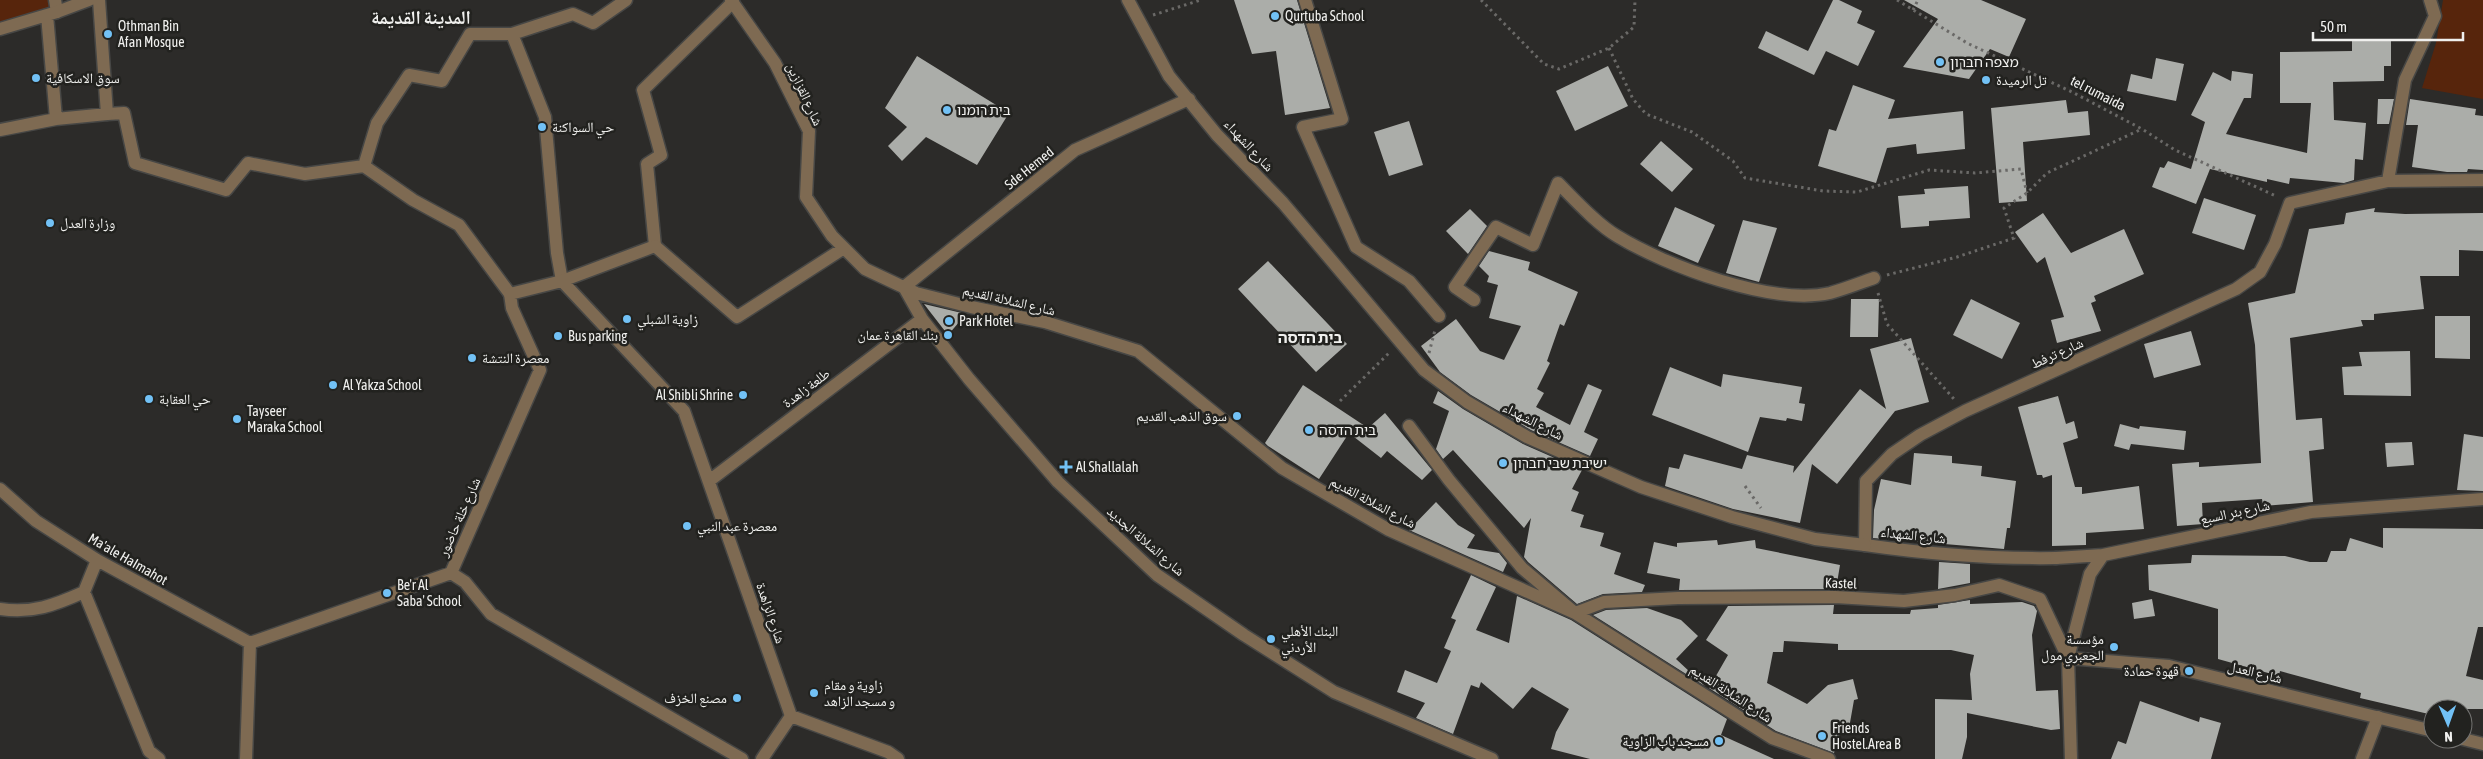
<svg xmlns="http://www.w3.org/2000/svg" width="2483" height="759" viewBox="0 0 2483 759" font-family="'Asap Condensed','Noto Naskh Arabic','Noto Sans Hebrew',sans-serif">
	<rect width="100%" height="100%" fill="#2c2b29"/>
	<!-- green -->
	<path fill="#57250c" d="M0 0H51L52 12 0 25Z
		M2443 0H2483V99L2422 88 2436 43Z"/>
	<!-- building -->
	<path fill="#abada9" d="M1234 0H1297L1330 108 1285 115 1276 51 1252 54Z
		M1833 0H1839L1862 11 1857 23 1875 31 1858 66 1826 51 1814 75 1758 48 1766 31 1808 51Z
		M1904 0H1981L2026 19 2009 57 1990 49 1969 79 1903 67 1938 19Z
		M2352 39H2391V66H2384V81L2333 82 2334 120 2366 123 2363 160 2355 159 2354 180 2344 183 2290 178 2289 184 2267 179V182L2210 169 2196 204 2152 187 2160 167 2164 168 2168 161 2191 169 2205 122 2191 115 2213 72 2231 81 2232 71 2253 74 2251 98H2244L2226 134 2307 153 2311 103H2280V52L2352 51Z
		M917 56 1009 113 977 165 926 137 902 161 888 146 907 127 885 108Z
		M2156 58 2184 64 2176 101 2127 91 2131 74 2152 79Z
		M1608 66 1628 106 1575 131 1556 91Z
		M1853 85 1895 100 1888 119 1963 111 1965 149 1917 154 1916 144 1887 148 1876 183 1818 166 1829 129 1836 131Z
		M2378 99H2394L2389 124H2377Z
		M2410 99 2476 109 2475 115 2483 116V170L2468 169 2467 172H2447L2412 167 2418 125H2406Z
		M2066 100 2068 113 2088 111 2090 135 2023 142 2027 201 1999 203 1991 108Z
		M1409 121 1423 165 1389 176 1374 132Z
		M1661 141 1693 169 1672 192 1640 164Z
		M1968 186 1970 218 1929 221V226L1901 228 1898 196 1925 194 1924 189Z
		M2204 198 2256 215 2244 250 2192 233Z
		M1675 207 1715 225 1698 263 1658 246Z
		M2375 208 2374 212 2405 214 2483 213V251L2459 250V276H2420L2424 309 2374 314V320H2361L2363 326 2290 338 2296 420 2322 418 2324 449 2309 451 2313 502 2263 506 2262 499 2202 503 2203 524 2177 526 2172 464 2199 462V467L2261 463 2255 345 2248 303 2295 293 2309 229 2344 224 2346 213Z
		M1470 209 1487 226 1468 254 1446 231Z
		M2043 213 2071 253 2124 229 2144 274 2094 296 2096 301 2091 303 2101 331 2057 343 2051 320 2064 317 2045 257 2037 263 2015 232Z
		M1743 220 1777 228 1759 282 1726 273Z
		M1489 251 1530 262 1528 270 1578 292 1564 326 1560 324 1547 361 1550 363 1537 389 1544 393 1536 407 1570 425 1588 384 1602 390 1584 432 1598 439 1590 456 1531 430 1471 395 1440 372 1421 346 1456 319 1480 351 1504 360 1521 326 1489 318 1498 285 1487 282 1489 276 1479 266Z
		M1268 261 1347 344 1316 372 1238 289Z
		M1851 299H1879L1878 337H1850Z
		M1971 299 2020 323 2002 359 1953 335Z
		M924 304 966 314 948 335Z
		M2435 316H2470V359L2435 358Z
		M2191 331 2201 365 2154 378 2144 344Z
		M1911 338 1929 402 1895 411 1837 484 1812 464 1800 523 1733 509 1665 486 1669 467 1679 469 1684 454 1742 469 1747 455 1794 466 1793 473 1860 389 1886 409 1870 349Z
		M2410 351 2411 396 2344 395 2342 367 2362 366 2359 352Z
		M1670 367 1721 387 1723 374 1802 387 1799 403 1805 404 1802 421 1787 418 1786 421 1760 417 1748 452 1652 415Z
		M1303 385 1368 428 1385 413 1432 470 1422 480 1387 451 1381 458 1349 433 1319 479 1268 446 1265 443Z
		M1438 391 1463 409 1523 444 1582 470 1572 489 1579 492 1571 511 1584 515 1580 527 1604 533 1600 546 1621 553 1614 574 1645 585 1642 592 1603 594 1577 604 1528 562 1524 557 1531 518 1524 528 1453 450 1443 459 1436 449 1449 411 1433 403Z
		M2058 396 2066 424 2074 421 2078 438 2063 443 2075 487H2082V494L2139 486 2144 529 2086 533V545L2052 546V475L2043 478 2042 475H2037L2018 407Z
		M2120 424 2139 429 2140 426 2186 431 2184 450 2131 444 2129 450 2114 446Z
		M2464 434 2483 437V491L2457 490Z
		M2412 442 2414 465 2387 467 2385 443Z
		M1914 453 1952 456V463L1982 466 1981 476 2016 481 2010 528H2007L2004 549 1873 538 1874 510 1881 479 1911 485Z
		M1436 502 1458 525 1475 535 1467 548 1499 553 1507 563 1503 572 1409 530Z
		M2383 528 2483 529V627H2478L2466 676 2483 680V709H2433V715L2360 698 2361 693 2280 671 2279 676 2218 659V609L2149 590 2148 565 2191 563 2192 555 2285 556 2310 562H2327L2331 551H2346L2350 538 2383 548Z
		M1717 540 1718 545 1755 540 1756 548 1840 565 1836 589 1679 590 1680 579 1647 573 1654 542 1677 547V543Z
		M1939 562 1970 564V583L1938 589Z
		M1471 575 1496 587 1476 630 1509 643 1517 596 1571 620 1727 719 1721 735 1774 759H1590L1551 749 1556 732 1569 709 1532 687 1513 709 1481 682 1479 688 1471 685 1453 734 1416 718 1425 703 1397 692 1405 670 1437 683 1451 651 1444 648 1456 620 1451 618Z
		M2152 599 2155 616 2134 619 2132 603Z
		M1970 600V604L2022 602 2034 606 2037 611 2032 635 2036 691 2058 690 2060 729 2051 730 1967 713V737L1962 759H1935V699L1972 700 1970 674 1974 655 1951 650H1838V644L1784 641 1783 652H1773L1767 683 1807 704 1828 685 1853 679 1858 699 1854 700 1848 734 1840 733 1834 753 1776 731 1709 688 1728 655 1706 640 1728 606 1834 605 1833 614H1910L1911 610 1938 608V605Z
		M1647 608 1681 620 1698 636 1676 659 1705 686 1593 615 1606 610Z
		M2140 701 2199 722 2200 717 2221 723 2211 759H2111L2118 741 2126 744Z"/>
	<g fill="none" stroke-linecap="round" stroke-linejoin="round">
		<!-- pedestrian casing -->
		<g stroke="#474745" stroke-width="15">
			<path id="pedestrian" d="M55 0 57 12
				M1305 0 1342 119 1303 127 1356 247 1409 281 1439 316
				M107 114 124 113 135 163 226 190 248 163 305 174 364 166 413 200 459 225 510 294
				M364 166 377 123 409 75 442 81 470 34H512
				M655 246 647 164 661 155 643 90 733 2
				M562 281 557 253 545 117 512 34 573 14 593 23 626 0
				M1474 300 1455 287 1496 227 1533 245 1558 183C1575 200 1597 224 1617 236 1666 266 1773 306 1830 293 1845 289 1860 283 1874 278
				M1865 545C1928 554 1992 559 2056 558"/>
		</g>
		<!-- minor casing -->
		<g stroke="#474745" stroke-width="15">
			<path id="minor" d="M731 0 775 63 809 131 806 197 832 236 865 269 916 293 971 307 1045 322 1138 351 1282 468 1389 530 1575 613 1772 738 1829 759
				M0 29 57 12 89 0
				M56 119 107 114 99 0
				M0 130 56 119 47 15
				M2388 181 2405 80 2435 16 2430 0
				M562 281 684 411 791 716 888 752 898 759
				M904 287 922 319 969 379 1058 482 1157 575 1244 635 1334 692 1492 759
				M904 287 1075 150 1189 99
				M1409 426 1449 480 1522 568 1575 613 1604 602 1678 598 1835 597 1904 601 1955 595 1999 585 2040 599 2068 658
				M709 481 922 319
				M0 489 36 521 97 560 250 643
				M1865 545 1866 481 1892 454 1920 435 1965 411 2236 289 2260 272 2275 244 2290 203 2388 181 2483 180
				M451 573 465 582 491 614 742 759
				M84 592 149 751 159 759
				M0 609C32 614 55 605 84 592L97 560
				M246 759 250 643 451 573 540 370 512 308 510 294 562 281 655 246 737 317 844 248
				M762 759 791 716
				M2362 759 2378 717"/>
		</g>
		<!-- tertiary casing -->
		<g stroke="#474745" stroke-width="15">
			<path id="tertiary" d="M1128 0 1169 76 1217 135 1283 203 1424 370 1467 402 1527 437 1641 487 1732 517 1815 539 1865 545
				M2056 558 2103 555
				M2068 658 2169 666 2433 731
				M2463 739 2483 744
				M2071 759 2068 658 2090 574 2103 555 2311 512 2483 499"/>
		</g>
		<!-- path -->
		<path stroke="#6a6967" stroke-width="3" stroke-dasharray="2.5 4" stroke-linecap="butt" d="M1481 0 1544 64 1559 69 1609 48 1634 27 1635 0
			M1897 0 1967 43 2072 92 2142 129 2175 150 2276 196
			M1913 10 1918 0
			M1153 15 1201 0
			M1609 48 1633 99 1646 114 1692 132 1733 161 1745 178 1823 191 1857 192 1929 170 1975 173 2021 169 2027 193
			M1887 275 1957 257 2014 238 2004 208 2027 193 2047 173 2142 129
			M1878 293 1887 324 1954 399
			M1429 353 1435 330
			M1340 401 1389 353
			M1745 486 1761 508"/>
		<!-- pedestrian -->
		<use href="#pedestrian" stroke="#7e6a52" stroke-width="12"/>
		<!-- minor -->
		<use href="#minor" stroke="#7e6a52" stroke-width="12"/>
		<!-- tertiary -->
		<use href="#tertiary" stroke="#7e6a52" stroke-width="12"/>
	</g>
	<!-- markers -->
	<g fill="#72c1f5" stroke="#22221f" stroke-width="2">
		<circle cx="1275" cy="16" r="5"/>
		<circle cx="108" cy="34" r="5"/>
		<circle cx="1940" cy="62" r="5"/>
		<circle cx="36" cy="78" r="5"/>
		<circle cx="1986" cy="80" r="5"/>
		<circle cx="947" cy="110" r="5"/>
		<circle cx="542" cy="127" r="5"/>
		<circle cx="50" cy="223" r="5"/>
		<circle cx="627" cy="319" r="5"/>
		<circle cx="949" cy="321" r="5"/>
		<circle cx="948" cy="335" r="5"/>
		<circle cx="558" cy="336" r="5"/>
		<circle cx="472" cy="358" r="5"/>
		<circle cx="333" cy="385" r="5"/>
		<circle cx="743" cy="395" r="5"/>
		<circle cx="149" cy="399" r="5"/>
		<circle cx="1237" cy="416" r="5"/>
		<circle cx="237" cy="419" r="5"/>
		<circle cx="1309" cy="430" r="5"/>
		<circle cx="1503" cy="463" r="5"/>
		<path d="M1063.5 459.5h5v5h5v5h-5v5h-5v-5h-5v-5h5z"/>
		<circle cx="687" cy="526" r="5"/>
		<circle cx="387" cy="593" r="5"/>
		<circle cx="1271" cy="639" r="5"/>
		<circle cx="2114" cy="647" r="5"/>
		<circle cx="2189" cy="671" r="5"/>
		<circle cx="814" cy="693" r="5"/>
		<circle cx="737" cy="698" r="5"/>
		<circle cx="1822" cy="736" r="5"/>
		<circle cx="1719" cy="741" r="5"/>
	</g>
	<g text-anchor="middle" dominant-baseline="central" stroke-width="5" stroke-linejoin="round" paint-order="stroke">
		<!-- poi labels -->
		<g font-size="14" fill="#f0f0ee" stroke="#22221f" text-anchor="start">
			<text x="1285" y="16">Qurtuba School</text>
			<text x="118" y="26">Othman Bin<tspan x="118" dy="16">Afan Mosque</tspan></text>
			<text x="1950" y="62">מצפה חברון</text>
			<text x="46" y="78">سوق الاسكافية</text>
			<text x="1996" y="80">تل الرميدة</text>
			<text x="957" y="110">בית רומנו</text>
			<text x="552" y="127">حي السواكنة</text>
			<text x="60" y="223">وزارة العدل</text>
			<text x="637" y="319">زاوية الشبلي</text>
			<text x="959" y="321">Park Hotel</text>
			<text x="938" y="335" text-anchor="end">بنك القاهرة عمان</text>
			<text x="568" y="336">Bus parking</text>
			<text x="482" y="358">معصرة النتشة</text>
			<text x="343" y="385">Al Yakza School</text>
			<text x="733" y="395" text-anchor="end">Al Shibli Shrine</text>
			<text x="159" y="399">حي العقابة</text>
			<text x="247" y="411">Tayseer<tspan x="247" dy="16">Maraka School</tspan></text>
			<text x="1227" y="416" text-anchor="end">سوق الذهب القديم</text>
			<text x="1319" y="430">בית הדסה</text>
			<text x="1513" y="463">ישיבת שבי חברון</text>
			<text x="1076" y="467">Al Shallalah</text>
			<text x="697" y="526">معصرة عبد النبي</text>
			<text x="397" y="585">Be'r Al<tspan x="397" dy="16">Saba' School</tspan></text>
			<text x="1281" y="631">البنك الأهلي<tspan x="1281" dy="16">الأردني</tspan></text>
			<text x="2104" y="639" text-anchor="end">مؤسسة<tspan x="2104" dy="16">الجعبري مول</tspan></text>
			<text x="2179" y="671" text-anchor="end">قهوة حمادة</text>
			<text x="824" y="685">زاوية و مقام<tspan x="824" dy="16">و مسجد الزاهد</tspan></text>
			<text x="727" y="698" text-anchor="end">مصنع الخزف</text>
			<text x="1832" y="728">Friends<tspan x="1832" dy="16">Hostel.Area B</tspan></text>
			<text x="1709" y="741" text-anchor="end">مسجد باب الزاوية</text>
		</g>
		<!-- street labels -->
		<g font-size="14" fill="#f0f0ee" stroke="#22221f">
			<text transform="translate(2098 93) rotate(27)">tel rumaida</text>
			<text transform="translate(805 94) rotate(65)">شارع القزازين</text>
			<text transform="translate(1249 145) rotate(47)">شارع الشهداء</text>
			<text transform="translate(1029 168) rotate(-39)">Sde Hemed</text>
			<text transform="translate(1009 300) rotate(13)">شارع الشلالة القديم</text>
			<text transform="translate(2057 353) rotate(-24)">شارع ترفط</text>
			<text transform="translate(806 388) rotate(-37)">طلعة زاهدة</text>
			<text transform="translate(1533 421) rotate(27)">شارع الشهداء</text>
			<text transform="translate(1373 502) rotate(28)">شارع الشلالة القديم</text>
			<text transform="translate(2235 512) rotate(-12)">شارع بئر السبع</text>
			<text transform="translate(459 517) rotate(-66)">شارع خلة حاضور</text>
			<text transform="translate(1913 535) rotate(6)">شارع الشهداء</text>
			<text transform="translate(1146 541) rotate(41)">شارع الشلالة الجديد</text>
			<text transform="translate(128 559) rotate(30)">Ma'ale HaImahot</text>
			<text transform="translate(1841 583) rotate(2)">Kastel</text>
			<text transform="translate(771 613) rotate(71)">شارع الزاهدة</text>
			<text transform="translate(2255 672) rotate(14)">شارع العدل</text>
			<text transform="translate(1731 693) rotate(33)">شارع الشلالة القديم</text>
		</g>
		<!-- neighbourhood labels -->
		<g font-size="15" font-weight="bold" fill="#f0f0ee" stroke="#22221f">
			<text x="1310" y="337">בית הדסה</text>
		</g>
		<!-- district labels -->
		<g font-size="19" font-weight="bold" fill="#f0f0ee" stroke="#22221f">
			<text x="421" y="17">المدينة القديمة</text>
		</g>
	</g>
	<!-- north arrow -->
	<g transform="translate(2448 724) rotate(178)"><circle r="24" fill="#22221f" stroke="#747472"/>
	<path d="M0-4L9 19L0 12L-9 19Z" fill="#72c1f5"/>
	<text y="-8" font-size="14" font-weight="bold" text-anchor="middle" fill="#f0f0ee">N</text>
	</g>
	<!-- scale -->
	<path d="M2313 32v8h150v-8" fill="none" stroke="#f0f0ee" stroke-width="2.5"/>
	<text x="2320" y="32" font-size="15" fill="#f0f0ee" stroke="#22221f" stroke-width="4" paint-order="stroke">50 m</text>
</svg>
